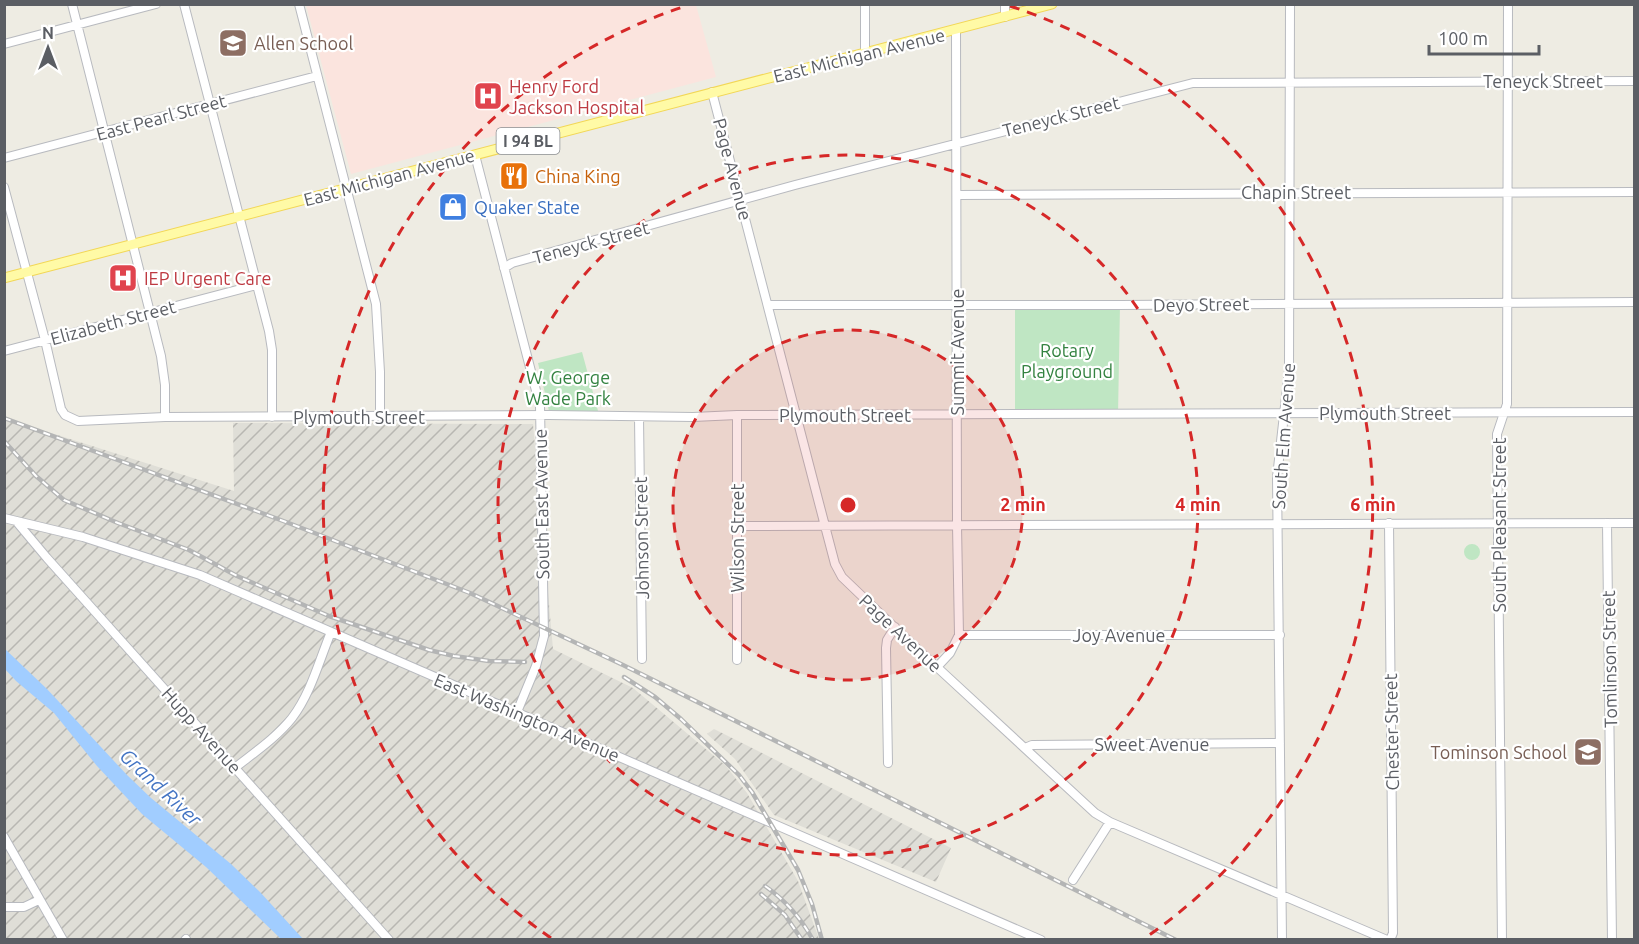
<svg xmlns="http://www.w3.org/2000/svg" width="1639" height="944" viewBox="0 0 1639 944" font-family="Ubuntu,sans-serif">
	<defs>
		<pattern id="industrial-furrows" width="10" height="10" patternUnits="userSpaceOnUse" patternTransform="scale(1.5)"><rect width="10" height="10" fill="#dfded7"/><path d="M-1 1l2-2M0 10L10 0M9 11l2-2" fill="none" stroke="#b8b7b2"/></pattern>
	</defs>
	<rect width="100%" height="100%" fill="#eeece3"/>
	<!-- industrial -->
	<path fill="url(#industrial-furrows)" d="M4 418 234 491 233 423 533 424 553 649 633 688 726 766 747 793 798 881 819 939H5Z
		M714 729 951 848 936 882 774 815 735 759 707 734Z"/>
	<!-- medical -->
	<path fill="#fbe4de" d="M306 5H696L716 77 351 174Z"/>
	<!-- park -->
	<path fill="#bfe6c3" d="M1015 305H1120L1118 415H1015Z
		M582 352 598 411H549L538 363Z
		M1464 552a8 8 0 1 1 16 0a8 8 0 1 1-16 0Z"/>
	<!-- water -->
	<path fill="#a1cdff" d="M5 649 47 689 127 775 151 798 231 864 260 892 303 939H281L206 867 142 814 97 766 54 713 16 681 5 669Z"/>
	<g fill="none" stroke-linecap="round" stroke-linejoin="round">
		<!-- minor casing -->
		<g stroke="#b8babf" stroke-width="10">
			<path id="minor" d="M72 4 161 356 165 385V417
				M184 4 269 331 272 350V417
				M299 4 376 304 380 372V416
				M865 4V54
				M1005 17V4
				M4 44 156 4
				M712 92 825 526 835 564 842 577 913 645 1095 813 1110 822 1387 940
				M475 155 540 406 544 636 536 666 517 712
				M4 158 317 76
				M4 187 45 340 61 409 65 415 78 421 165 417 549 415 693 417 737 415 1634 412
				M957 195 1634 192
				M504 268 512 263 795 185 1193 83 1634 81
				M768 305H1120L1634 302
				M4 351 256 285
				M639 417 642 659
				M4 518 83 537 200 575 1041 940
				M16 521 47 558 389 940
				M1389 523 1393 933 1390 940
				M1607 523 1612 940
				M737 526 1634 523
				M959 635H1280
				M737 660V415
				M937 667 950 653 959 635 957 525 956 30
				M1025 748 1032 745 1280 743
				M888 763 886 648 887 640 895 627
				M236 767C255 752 277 737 292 718 311 693 319 661 331 632
				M4 837 63 940
				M1073 880 1110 822
				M4 907H24L39 900
				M185 940 186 939
				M1282 940 1277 477 1289 370 1290 4
				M1502 940 1497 434 1507 404 1508 4"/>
		</g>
		<!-- major casing -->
		<g stroke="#f2d757" stroke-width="11">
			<path id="major" d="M4 278 1052 4"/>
		</g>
		<!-- minor -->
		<use href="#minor" stroke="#fff" stroke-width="8"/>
		<!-- major -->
		<use href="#major" stroke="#fffaa6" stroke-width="9"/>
		<!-- rail casing -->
		<g stroke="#b4b5b5" stroke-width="4.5">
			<path id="rail" d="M4 418 286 522 470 593 623 665 1176 940
				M4 441 36 476 64 500 118 523 189 550 237 576 329 616 429 650 454 656 489 661 525 662
				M624 677 655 697 681 719 739 775 752 792 798 870 812 904 822 940
				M765 886C785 900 801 918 813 940
				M761 894 785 915 802 940"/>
		</g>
		<!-- rail -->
		<use href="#rail" stroke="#fff" stroke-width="2" stroke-dasharray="7" stroke-linecap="butt"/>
	</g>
	<!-- distance rings -->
	<circle cx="848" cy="505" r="175" fill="#d62828" fill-opacity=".12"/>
	<g fill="none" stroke="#d62828" stroke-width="3" stroke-dasharray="10 8">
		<circle cx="848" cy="505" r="175"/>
		<circle cx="848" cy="505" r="350"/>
		<path d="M551 938A525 525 0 0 1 686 6M1010 6A525 525 0 0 1 1145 938"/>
	</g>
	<!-- icons -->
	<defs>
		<g id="school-square" transform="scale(1.5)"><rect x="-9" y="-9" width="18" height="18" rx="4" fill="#8d6e63" stroke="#fff"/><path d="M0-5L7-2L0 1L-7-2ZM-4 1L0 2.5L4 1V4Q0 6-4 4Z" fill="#fff"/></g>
		<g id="hospital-square" transform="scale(1.5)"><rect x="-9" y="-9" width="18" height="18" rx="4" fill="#e0444e" stroke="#fff"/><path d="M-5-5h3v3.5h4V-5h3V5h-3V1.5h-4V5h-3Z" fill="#fff"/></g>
		<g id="restaurant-square" transform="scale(1.5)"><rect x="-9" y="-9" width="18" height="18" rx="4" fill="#e8710a" stroke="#fff"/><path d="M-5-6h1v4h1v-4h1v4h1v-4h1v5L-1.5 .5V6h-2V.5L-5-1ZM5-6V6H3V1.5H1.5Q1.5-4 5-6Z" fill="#fff"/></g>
		<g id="shop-square" transform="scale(1.5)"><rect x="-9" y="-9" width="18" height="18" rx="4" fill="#3f7fe0" stroke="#fff"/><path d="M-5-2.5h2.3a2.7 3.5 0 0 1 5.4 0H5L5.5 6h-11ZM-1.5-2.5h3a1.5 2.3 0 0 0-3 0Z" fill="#fff"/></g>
	</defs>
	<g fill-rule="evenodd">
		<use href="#school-square" x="233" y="43"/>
		<use href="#hospital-square" x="488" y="96"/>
		<use href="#restaurant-square" x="514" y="176"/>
		<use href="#shop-square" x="453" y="207"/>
		<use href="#hospital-square" x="123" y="278"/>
		<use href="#school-square" x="1588" y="752"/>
	</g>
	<g text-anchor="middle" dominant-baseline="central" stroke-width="4.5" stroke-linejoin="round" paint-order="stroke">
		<!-- shield labels -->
		<rect fill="#fff" stroke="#8c8e92" stroke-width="1.5" x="496.5" y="128" width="63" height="26" rx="4.5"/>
		<g font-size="16" font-weight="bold" fill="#5b5e64">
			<text x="528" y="141">I 94 BL</text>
		</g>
		<!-- education labels -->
		<g font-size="18" fill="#785e54" stroke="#fff" text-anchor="start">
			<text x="254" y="43">Allen School</text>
			<text x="1567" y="752" text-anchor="end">Tominson School</text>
		</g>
		<!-- street labels -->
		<g font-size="18" fill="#5b5e64" stroke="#fff">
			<text transform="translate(859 55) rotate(-14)">East Michigan Avenue</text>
			<text x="1543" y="81">Teneyck Street</text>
			<text transform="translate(1061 116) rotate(-14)">Teneyck Street</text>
			<text transform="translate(161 117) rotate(-15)">East Pearl Street</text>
			<text transform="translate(733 169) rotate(75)">Page Avenue</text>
			<text transform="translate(389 177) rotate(-15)">East Michigan Avenue</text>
			<text x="1296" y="192">Chapin Street</text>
			<text transform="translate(591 242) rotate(-15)">Teneyck Street</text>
			<text transform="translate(1201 304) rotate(-1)">Deyo Street</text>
			<text transform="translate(113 322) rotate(-15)">Elizabeth Street</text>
			<text transform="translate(957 352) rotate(-90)">Summit Avenue</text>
			<text x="1385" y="413">Plymouth Street</text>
			<text x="845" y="415">Plymouth Street</text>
			<text x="359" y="417">Plymouth Street</text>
			<text transform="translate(1283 436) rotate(-86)">South Elm Avenue</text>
			<text transform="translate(541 504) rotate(-91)">South East Avenue</text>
			<text transform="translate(1499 525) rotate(-90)">South Pleasant Street</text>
			<text transform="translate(641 538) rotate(-91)">Johnson Street</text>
			<text transform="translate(737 538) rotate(-90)">Wilson Street</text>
			<text transform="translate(901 633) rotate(43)">Page Avenue</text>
			<text x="1119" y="635">Joy Avenue</text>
			<text transform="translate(1609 659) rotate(-91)">Tomlinson Street</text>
			<text transform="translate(527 717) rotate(23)">East Washington Avenue</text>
			<text transform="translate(202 730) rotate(48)">Hupp Avenue</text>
			<text transform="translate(1391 732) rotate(-91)">Chester Street</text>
			<text x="1152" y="744">Sweet Avenue</text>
		</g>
		<!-- health labels -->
		<g font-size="18" fill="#be3a42" stroke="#fff" text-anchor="start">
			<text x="509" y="86">Henry Ford<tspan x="509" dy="21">Jackson Hospital</tspan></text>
			<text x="144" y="278">IEP Urgent Care</text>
		</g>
		<!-- food labels -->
		<g font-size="18" fill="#c56008" stroke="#fff" text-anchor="start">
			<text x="535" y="176">China King</text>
		</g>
		<!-- shop labels -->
		<g font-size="18" fill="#366cbe" stroke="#fff" text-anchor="start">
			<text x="474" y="207">Quaker State</text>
		</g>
		<!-- park labels -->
		<g font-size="18" fill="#338240" stroke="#fff">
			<text x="1067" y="350">Rotary<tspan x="1067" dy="21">Playground</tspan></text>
			<text x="568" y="377">W. George<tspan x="568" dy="21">Wade Park</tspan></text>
		</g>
		<!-- water labels -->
		<g font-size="20" font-style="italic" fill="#4374c3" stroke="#fff">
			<text transform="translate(161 787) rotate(43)">Grand River</text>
		</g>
	</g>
	<circle cx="848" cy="505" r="9" fill="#d62828" stroke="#fff" stroke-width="3"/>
	<g font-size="18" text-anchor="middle" font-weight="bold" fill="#d62828" stroke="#fff" stroke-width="4.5" stroke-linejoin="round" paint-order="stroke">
		<text x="1023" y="511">2 min</text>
		<text x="1198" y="511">4 min</text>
		<text x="1373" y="511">6 min</text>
	</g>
	<!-- border -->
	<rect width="1639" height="944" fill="none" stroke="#5b5e64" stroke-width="12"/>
	<!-- north arrow -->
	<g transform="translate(48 48)" stroke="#ffffff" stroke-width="4.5" paint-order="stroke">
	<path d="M0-4.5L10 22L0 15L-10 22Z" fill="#5b5e64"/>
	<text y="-9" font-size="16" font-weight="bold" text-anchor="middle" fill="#5b5e64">N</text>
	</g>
	<!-- scale -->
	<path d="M1429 45v9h110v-9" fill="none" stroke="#5b5e64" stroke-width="3"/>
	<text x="1438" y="45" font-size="18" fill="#5b5e64" stroke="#ffffff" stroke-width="4.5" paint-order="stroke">100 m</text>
</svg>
